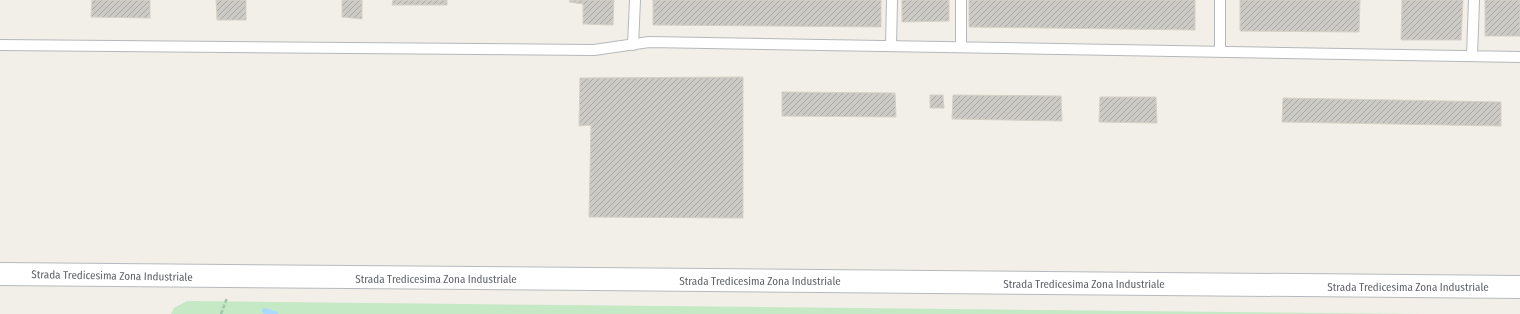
<svg xmlns="http://www.w3.org/2000/svg" width="1520" height="314" viewBox="0 0 1520 314" font-family="'Fira Sans Condensed',sans-serif">
	<defs>
		<pattern id="building-hatch" width="6" height="6" patternUnits="userSpaceOnUse"><rect width="6" height="6" fill="#cccac5"/><path d="M-1 1l2-2M0 6l6-6M5 7l2-2" fill="none" stroke="#a9a8a4"/></pattern>
	</defs>
	<rect width="100%" height="100%" fill="#f1efe8"/>
	<!-- grass -->
	<path fill="#c5e8c5" d="M187 301 1419 314H171L174 308Z"/>
	<g fill="none" stroke-linecap="round" stroke-linejoin="round">
		<!-- stream -->
		<path stroke="#aadaff" stroke-width="6" d="M265 311 275 314"/>
	</g>
	<!-- building -->
	<path fill="url(#building-hatch)" stroke="#d6d1c6" d="M92 0H150V18L91 17Z
		M216 0H246V20H217Z
		M342 0H362V19L342 17Z
		M393 0H447V5H392Z
		M570 0H614L613 25 583 24V4L569 2Z
		M653 0H881V27L653 25Z
		M902 0H949V21L902 22Z
		M969 0H1195V30L969 27Z
		M1240 0H1360L1359 32 1240 31Z
		M1402 0H1463L1461 40H1401Z
		M1485 0H1520V36H1485Z
		M743 77V218L589 217 591 125 579 126 580 78Z
		M782 92 895 93 896 117 782 116Z
		M930 95H943L944 108H930Z
		M953 95 1061 96 1062 121 952 119Z
		M1100 97H1156L1157 123 1099 122Z
		M1283 98 1501 102V126L1282 122Z"/>
	<g fill="none" stroke-linecap="round" stroke-linejoin="round">
		<!-- lane casing -->
		<g stroke="#b5b8bc" stroke-width="12">
			<path id="lane" d="M961 0V47
				M1220 0V52
				M0 45 594 50 649 42 1520 57
				M633 45 635 0
				M891 46 892 0
				M1472 56 1474 0"/>
		</g>
		<!-- secondary casing -->
		<g stroke="#b6babf" stroke-width="24">
			<path id="secondary" d="M0 274 1520 287"/>
		</g>
		<!-- path -->
		<path stroke="#9cc7a9" stroke-width="2.5" stroke-dasharray="4 2" stroke-linecap="butt" d="M221 314 227 298"/>
		<!-- lane -->
		<use href="#lane" stroke="#fff" stroke-width="10"/>
		<!-- secondary -->
		<use href="#secondary" stroke="#fff" stroke-width="22"/>
	</g>
	<g text-anchor="middle" dominant-baseline="central" stroke-width="4" stroke-linejoin="round" paint-order="stroke">
		<!-- street labels -->
		<g font-size="11" fill="#5f6368" stroke="#fff">
			<text transform="translate(112 276) rotate(1)">Strada Tredicesima Zona Industriale</text>
			<text x="436" y="279">Strada Tredicesima Zona Industriale</text>
			<text x="760" y="281">Strada Tredicesima Zona Industriale</text>
			<text x="1084" y="284">Strada Tredicesima Zona Industriale</text>
			<text x="1408" y="287">Strada Tredicesima Zona Industriale</text>
		</g>
	</g>
</svg>
